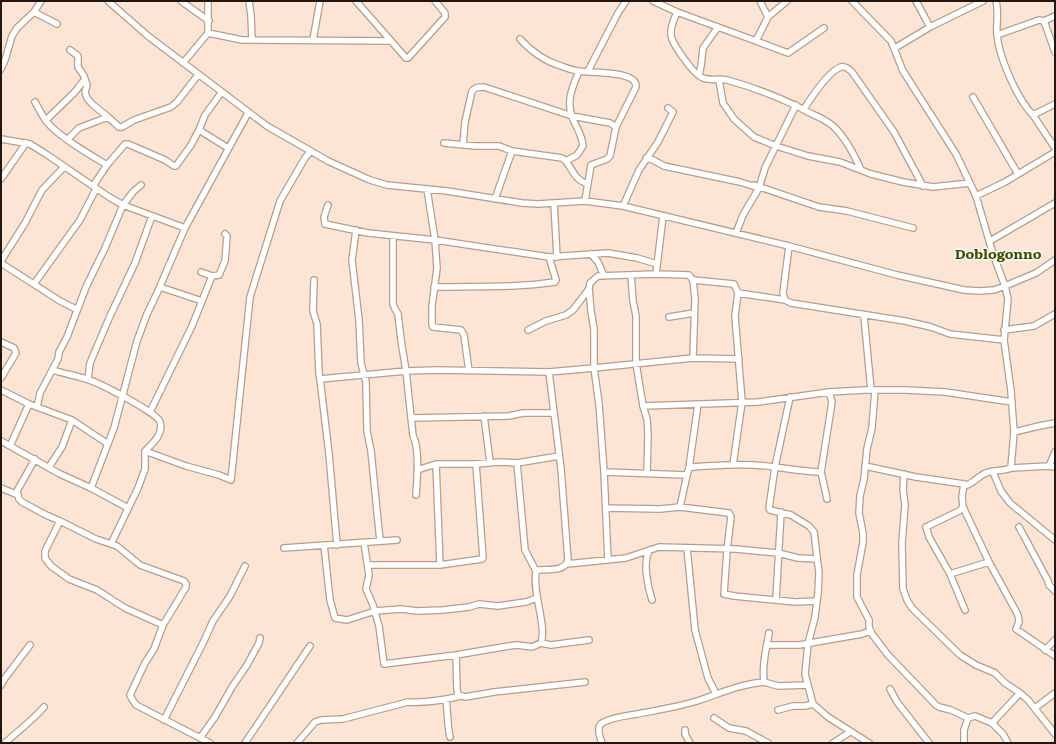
<svg xmlns="http://www.w3.org/2000/svg" width="1056" height="744" viewBox="0 0 1056 744" font-family="Literata,serif">
	<rect width="100%" height="100%" fill="#fce5d5"/>
	<g fill="none" stroke-linecap="round" stroke-linejoin="round">
		<!-- minor casing -->
		<g stroke="#b89d8a" stroke-width="8">
			<path id="minor" d="M108 1 148 36 267 126 328 161 370 180 387 185 447 191 522 203 538 204 585 201 623 206 789 246 897 275 964 290 980 291 994 290 1005 286 1036 273 1055 260
				M181 1 209 21
				M249 1 251 16 252 40
				M356 1 406 58H408L445 17V13L435 1
				M653 1 677 12 756 41 768 17 760 1
				M852 1 891 41 903 71 956 154 976 196 993 254 1005 286 1008 299 1004 340 1011 391 1014 432 1011 468C1004 471 997 470 989 472 980 474 975 482 967 485L964 484 962 497 963 507 959 511 926 527 929 537 950 574 965 610
				M916 1 930 27
				M996 1C999 12 996 24 997 35 999 57 1017 99 1033 115L1055 104
				M34 12 57 24
				M677 12C674 19 670 28 671 35 672 44 694 75 703 78 711 81 720 78 727 80 756 88 786 100 812 114 819 117 827 121 833 126 846 138 854 154 861 170
				M768 17 787 1
				M1044 21 1055 16
				M208 33 242 40 391 41
				M997 35 1039 20 1044 21 1055 52
				M520 39C531 51 544 61 561 66 566 68 572 70 578 71 589 73 638 70 636 87L616 127 610 156 607 159 591 165 585 201
				M313 40 320 1
				M756 41 788 53 824 28
				M895 48 930 27 983 1
				M70 50 78 56V67L84 76 87 85 85 92 87 98 92 104 108 117
				M183 63 208 33V1
				M1 69 5 60 12 36 17 28 34 12 41 1
				M588 71 618 13 626 1
				M699 75 701 66 703 48 718 27
				M719 80 723 103 734 119 754 137 776 146 808 156 840 162 871 174 903 182 933 187 970 183
				M973 97 1018 174
				M35 102C39 109 42 115 46 121 59 137 89 154 107 165
				M804 109C811 98 828 71 841 67 845 66 849 69 852 72L894 132 923 186
				M1033 115 1055 148
				M46 120 74 93 85 79
				M199 130 228 148
				M1 139 30 144 46 154 109 197 123 205 185 228
				M68 139 79 128 108 117 119 127H122L134 120 171 107 177 102 198 75
				M444 143 475 146H499L512 151 562 158C572 164 571 178 587 184
				M463 145 465 122 472 91C476 87 478 87 484 87L572 116 610 123 616 127
				M646 158 653 160 664 166 740 182 756 187
				M566 161 577 155 583 146C582 134 576 127 572 117 566 100 573 86 579 71
				M1 179 26 143
				M754 185 819 207 847 211 913 228
				M93 186 107 165 125 144H128L165 160 174 166H176L191 145 199 130 205 115 221 93
				M427 189 435 240 437 268 432 306V325L433 327 461 330 464 335 469 371
				M976 196 1005 182 1055 152
				M495 199 512 151
				M554 203 557 257
				M328 205 324 217 325 224 368 233 435 240 549 257 608 253 637 258 657 264
				M623 206 639 170 658 142 673 112 668 108
				M356 230 352 260 359 320 361 363 366 382 367 431 371 451 380 541
				M736 233 743 215 759 188 765 168 796 105
				M393 236V304L395 309 398 314 401 340 406 371 413 436C420 448 417 481 416 495
				M990 241 1055 203
				M789 246 783 293 785 300 791 303 905 321 931 327 950 334 1004 340
				M591 254 598 262 604 276
				M1 261 25 223 42 190 64 167
				M1 263 60 301 76 309
				M201 272 212 276 219 275 225 261 227 236 225 234
				M656 274 663 216
				M631 275 633 301 636 316V363L643 406 647 419 648 434 647 473
				M314 280 313 311 317 324 319 373 320 379 406 371 436 370 549 372 594 368 693 358 739 359
				M693 280 734 284 738 293 735 316 742 402 733 465
				M34 284 80 220 96 189
				M160 287 202 301
				M434 287C474 286 515 288 555 282L556 280 549 257
				M738 293 785 300
				M864 316 871 390
				M669 317 694 313
				M528 330 546 321 566 315 573 310 589 289
				M1004 330 1034 326 1055 314
				M1 342 14 348 16 353 1 378
				M53 370C64 374 75 375 86 379 98 382 158 413 160 422 164 434 152 444 145 451V469L138 488 111 544
				M88 379 90 363 110 316 135 263 152 216
				M320 379 329 454 337 545
				M1 390 29 404 72 420 108 444
				M875 390 872 428 867 449 864 479 860 496 859 513 863 533V542L857 575V597L869 620V627L872 634 888 655 936 705 939 707 951 710 968 718 975 716 992 723 1003 734 1008 743
				M790 397 775 467 769 508 770 510 791 515 809 526 814 532 819 573 818 593 815 617 808 644 805 674 813 704 828 717 869 743
				M643 406 759 402 829 392 865 390H906L945 392 1012 402
				M37 407 40 393 58 359 59 352 67 337 86 287 105 248 123 205 133 192 141 185
				M150 412 192 326 212 276
				M484 416 490 462
				M411 418 509 416 523 413H554
				M1014 432 1039 426 1055 423
				M1 441 60 474 91 488 128 508
				M10 446 29 404
				M145 451 186 466 219 475 231 480 250 297 280 201 305 158 310 152
				M35 459 17 491 19 499 22 502 46 515 60 521 96 539 117 546 140 565 184 581 186 584V587L163 625 154 649 145 663 130 695 132 699 136 705 210 743
				M517 463 525 550 536 571
				M865 466 916 477 964 484
				M1049 466 1055 452
				M49 467 62 447 72 420
				M689 468 698 404
				M1011 468 1049 466 1055 467
				M417 470 436 464H476L500 462 517 463 559 456
				M604 472 687 475 689 468 693 467C720 465 748 463 775 467 790 469 805 472 821 472
				M993 472 1001 491 1010 503 1055 540
				M904 474 903 490 905 505 902 543 903 589 907 600 912 608 960 655 976 665 995 673 1005 683 1020 693 1028 700 1055 734
				M1 488 18 495
				M91 488 114 428 137 341 147 314 158 291 185 228 248 113
				M827 499 821 472 832 402 829 392
				M680 507 687 475
				M963 507 989 562 1018 615 1019 622 1016 629 1055 656
				M606 508 660 509 680 507 729 513 731 517 727 550 724 594 734 596 796 602 817 601
				M60 521 45 551V558L51 566 69 579 97 590 125 608 163 625
				M1019 527 1048 581 1049 585 1055 591
				M364 543 369 575 366 589 373 605 379 626 384 664 456 655 509 646 517 645 532 647 541 643 551 645 589 640
				M324 545 330 600 335 618 347 620 375 611 401 609 417 611 443 610 469 607 479 604 498 606 526 602 537 598
				M284 548 397 540
				M687 548 695 630 708 678 716 694
				M650 550C642 560 648 588 652 600
				M608 560 604 472 599 404 594 368V329L591 311 589 289 590 283 598 276 656 274 689 275 693 280 695 299 693 358
				M567 564 626 558 659 547 736 549 778 553 798 558 817 559
				M368 565H440L436 464
				M440 565 482 559 483 558 476 464
				M950 574 989 562
				M776 600 781 512
				M769 633C766 649 762 666 764 682L778 686 807 685
				M541 643C547 626 532 592 536 572L538 570C548 569 565 572 568 560L561 469 549 372
				M767 645H799L862 634 870 631
				M1045 650 1055 640
				M456 655 457 690 458 694 465 697 494 692 585 682
				M1 685 5 678 30 645
				M890 689 897 702 929 743
				M446 700C448 712 447 724 450 737
				M1035 708 1055 693
				M778 710 793 706H805L813 704
				M714 718 729 728 746 731 768 743
				M164 720 203 643 213 621 230 596 245 566
				M992 723 1020 693
				M685 730V734L690 743
				M200 738 215 717 232 687 247 665 259 643 260 638
				M5 743C18 731 32 721 44 707
				M245 743 310 646
				M297 743 315 722 321 720 343 719 408 702C426 703 444 700 461 696
				M602 743C600 738 596 727 602 723 612 717 626 716 637 714 658 710 679 707 700 700 721 693 741 684 764 682
				M833 743 850 732
				M964 743V730L968 718"/>
		</g>
		<!-- minor -->
		<use href="#minor" stroke="#fff" stroke-width="5.5"/>
	</g>
	<g text-anchor="middle" dominant-baseline="central" stroke-width="3.5" stroke-linejoin="round" paint-order="stroke">
		<!-- quarter labels -->
		<g font-size="14" font-weight="bold" fill="#3a4e00" stroke="#fcf6f2">
			<text x="998" y="253">Doblogonno</text>
		</g>
	</g>
	<!-- border -->
	<rect width="1056" height="744" fill="none" stroke="#211710" stroke-width="4"/>
</svg>
